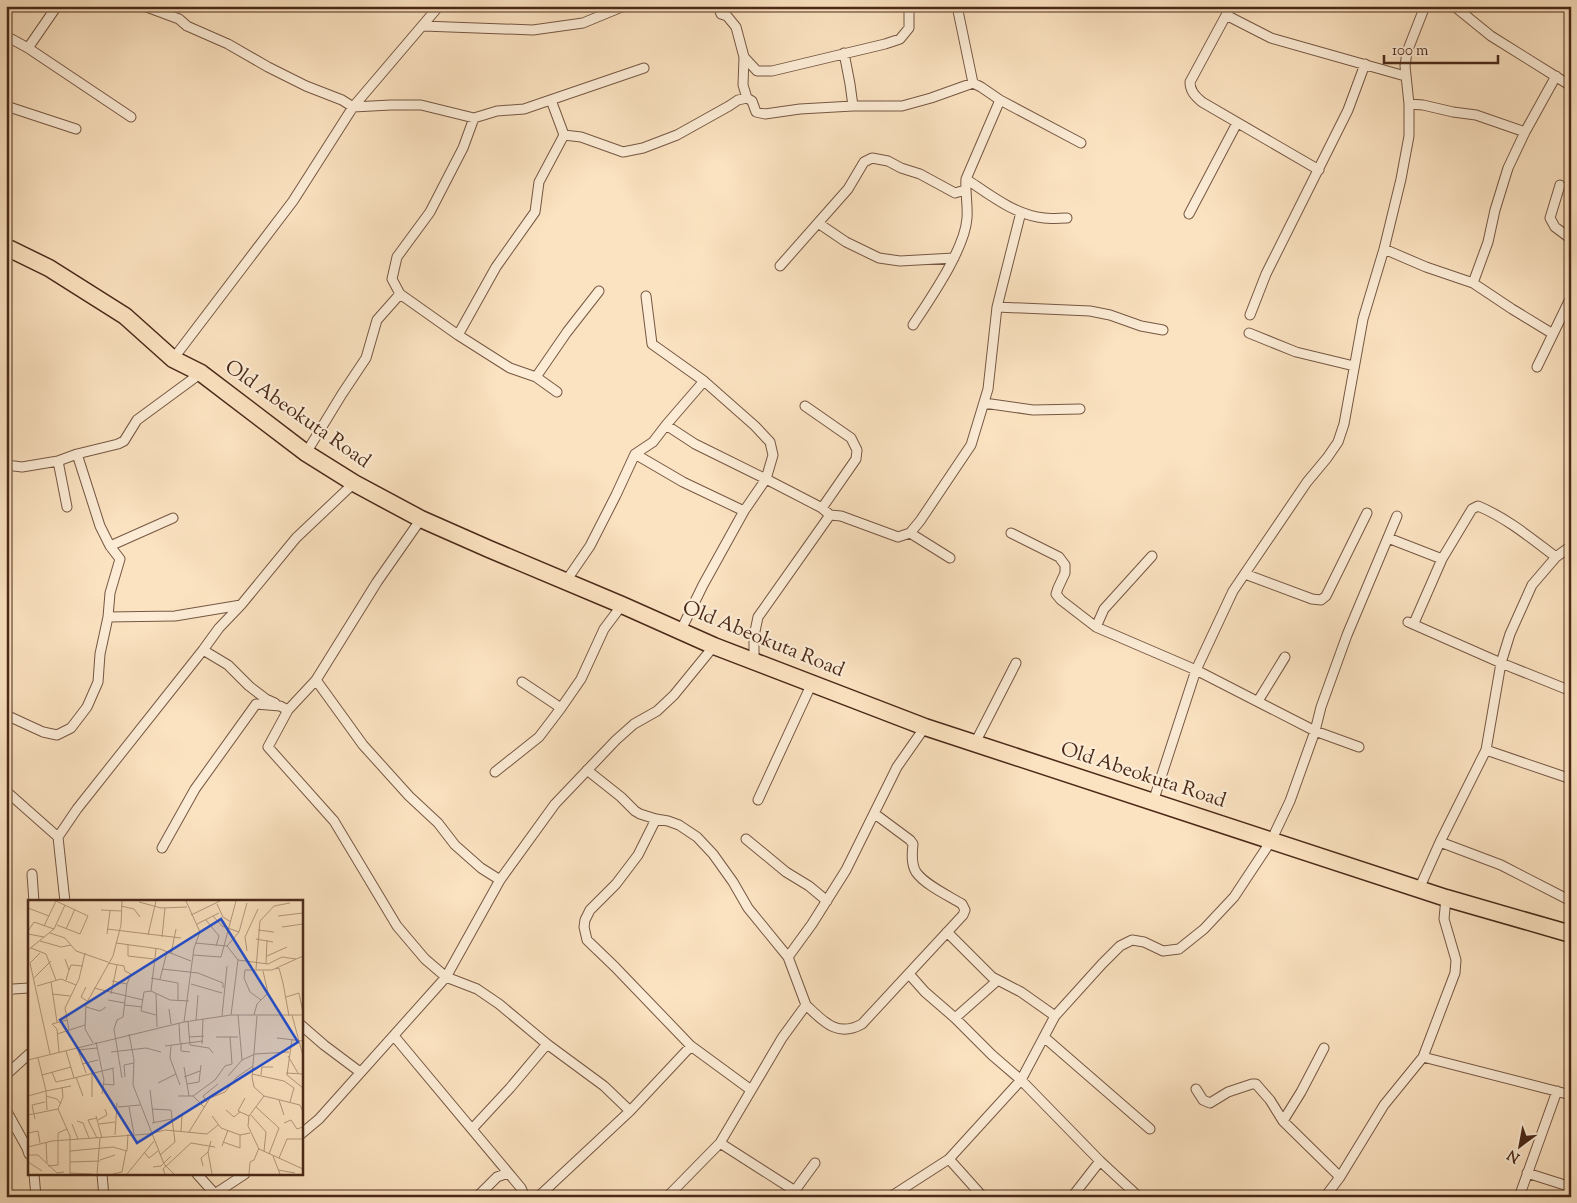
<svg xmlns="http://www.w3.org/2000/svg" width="1577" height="1203" viewBox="0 0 1577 1203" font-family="'Sorts Mill Goudy',serif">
	<rect width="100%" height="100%" fill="#fbe2c0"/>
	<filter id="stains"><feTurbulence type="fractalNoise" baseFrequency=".004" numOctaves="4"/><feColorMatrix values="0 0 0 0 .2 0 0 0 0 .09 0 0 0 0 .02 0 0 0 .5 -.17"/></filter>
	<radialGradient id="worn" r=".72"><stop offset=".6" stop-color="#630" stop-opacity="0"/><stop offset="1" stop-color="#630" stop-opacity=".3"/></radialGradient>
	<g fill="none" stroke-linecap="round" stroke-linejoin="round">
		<!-- street casing -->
		<g stroke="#765742" stroke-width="11">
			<path id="street" d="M144 6 179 19 187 26 228 44 268 67 306 86 342 100 353 107 391 105H421L474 118 497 111 524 109 644 68
				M718 6 721 14 727 16 736 27 744 57 743 85 747 98 752 101 756 112 765 114 800 109 853 106H902L931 98 973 83 981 87 1000 100 1081 143
				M957 6 973 83
				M1231 6 1190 82C1190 91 1195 96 1202 102L1319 170
				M1454 6 1491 36 1571 86
				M1226 15 1271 38 1405 76
				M423 26 533 30 583 23 624 6
				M6 36 28 48 131 117
				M28 48 57 6
				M844 53 850 84 853 106
				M744 57 757 71H772L885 44 900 39 909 28V6
				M1409 104 1423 105 1453 112 1476 115 1525 132
				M6 106 76 129
				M564 135 581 137 623 152 643 148 677 135 729 106 738 100 747 98
				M966 179C990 195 1015 215 1044 218 1051 219 1060 218 1067 218
				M1560 185 1550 218 1555 227 1571 239
				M1189 214 1237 123
				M818 223 846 242 879 258 900 261 954 258
				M1384 249 1426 267 1473 283 1512 309 1553 334
				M780 266 848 189 864 162 872 158 888 161 901 168 920 174 955 193 965 190
				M1473 283 1488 242 1495 210 1508 168 1525 132 1556 76
				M400 294 458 335 510 368 536 377 557 392
				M646 296 652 344 704 381 755 426 770 442 773 455 766 479 744 511 703 585 681 630
				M997 307 1090 311 1110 315 1141 326 1163 330
				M1250 315 1266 274 1348 110 1365 64
				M913 325C930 299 965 249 967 218 968 205 965 192 966 179L1000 100
				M1249 333 1296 352 1354 366
				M458 335 496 267 535 212 539 182 564 135 551 100
				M173 359 293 201 353 107 439 6
				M1537 367 1571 297
				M536 377 567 332 599 291
				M984 403 1033 410 1080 409
				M805 406 851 438 857 450 856 459 822 508
				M666 425 695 444 766 479 822 508 830 515 841 516 898 537 910 533 920 521 971 445 988 389 997 307 1021 212
				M306 453 342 394 366 358 377 320 400 294 392 279 397 257 430 212 463 148 474 118
				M635 454 683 482 744 511
				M58 461 67 507
				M6 465 22 467 58 461 77 454 118 444 124 441 137 420 201 373
				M910 533 950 558
				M1011 533 1059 557 1065 565V573L1058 588 1056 594 1061 600 1096 627 1196 670 1315 731 1359 747
				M1388 538 1442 559
				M110 546 173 518
				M1245 574 1312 599 1321 600 1326 596 1367 513
				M566 581 590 546 616 495 635 454 653 442 666 425 704 381
				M108 617 175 616 241 605
				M1408 622 1501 663 1571 691
				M1414 623 1442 559 1472 509 1478 506C1507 518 1532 539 1556 557
				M1096 627 1104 609 1152 556
				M203 650 228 665 249 686 266 699 275 703
				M754 660V636L758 617 830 515
				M316 680 363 745 409 796 438 823 455 845 481 868 500 880
				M522 682 561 708
				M1258 701 1285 657
				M288 710 268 747 334 821 397 926 425 959 446 977 477 989 499 1004 547 1044 604 1086 630 1111
				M6 715 43 732 57 735 71 728 87 707 98 682 100 654 108 617 110 593 120 559 110 546 100 526 77 454
				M975 743 1016 663
				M1486 750 1571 779
				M587 770 621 797 635 811 640 814 656 819 668 821 679 825 697 837 713 854 733 882 748 908 788 957 806 1005 782 1038 720 1143 667 1197
				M495 772 539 737 561 708 581 679 604 629 622 605
				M6 791 58 837
				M758 800 812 683
				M1153 802 1196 670 1233 591 1307 482 1327 458 1338 442 1344 424 1363 319 1384 249 1401 179 1409 136V104L1405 66 1407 52 1425 6
				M656 819 638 855 616 884 590 910 585 920 584 927 587 940 615 967 691 1046 751 1090
				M746 839 786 872 809 886 827 901
				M1440 842 1501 865 1571 901
				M162 848 195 789 256 704 280 706 288 710 316 680 377 582 421 519
				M32 874 34 902
				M1419 889 1440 842 1486 750 1501 663 1510 634 1532 585 1556 557 1571 546
				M65 902 58 837 77 809 203 650 219 628 241 605 296 538 354 483
				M947 932 992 977 1021 992 1055 1016
				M788 957 812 924 846 870 897 767 925 727
				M909 974 925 992 955 1018 992 1055 1021 1080 1100 1161 1139 1197
				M6 992 13 989 29 988
				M806 1005C823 1021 837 1038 862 1024L963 915 965 910 962 904C949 896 925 885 916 872 911 864 912 853 913 844L910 840 875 814
				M955 1018 998 980
				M301 1025 324 1045 360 1072
				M394 1036 521 1188 525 1197
				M1044 1037 1150 1129
				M1423 1057 1571 1095
				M6 1075 29 1054
				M1196 1089 1203 1100 1210 1103 1228 1092 1252 1084H1256L1270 1100 1283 1121 1340 1177
				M6 1110 27 1148 29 1154
				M1283 1121 1301 1092 1324 1048
				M472 1129 510 1088 547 1044
				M301 1134 319 1119 446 977 500 880 555 804 616 740 634 724 657 711 674 695 714 646
				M720 1143 792 1189H796L815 1163
				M949 1159 983 1197
				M1527 1173 1571 1187
				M34 1174 36 1197
				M102 1174 104 1197
				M197 1174 215 1194
				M210 1197 245 1174
				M477 1197 497 1177 508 1173
				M538 1197 630 1111 691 1046
				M890 1197 949 1159 1021 1080 1055 1016 1102 964 1120 946 1132 940 1144 942 1163 951 1179 949 1204 929 1234 897 1271 841 1290 801 1315 731 1321 707 1347 635 1397 516
				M1072 1197 1100 1161
				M1325 1197 1340 1177 1384 1105 1423 1057 1455 973 1456 960 1444 919 1446 898
				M1519 1197 1557 1091"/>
		</g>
		<!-- highway casing -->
		<g stroke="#4a2918" stroke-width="19">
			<path id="highway" d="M6 247 49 268 125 316 173 359 201 373 306 453 354 483 421 519 489 549 622 605 714 646 925 727 1446 898 1571 934"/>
		</g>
		<!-- street -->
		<use href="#street" stroke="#fcecd6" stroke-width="9"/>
		<!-- highway -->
		<use href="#highway" stroke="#fbe2c0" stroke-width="16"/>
	</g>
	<g text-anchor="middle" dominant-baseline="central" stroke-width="4.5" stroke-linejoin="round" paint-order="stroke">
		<!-- street labels -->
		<g font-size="20" fill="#4a2918" stroke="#fcecd6">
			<text transform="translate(297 415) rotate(35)">Old Abeokuta Road</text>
			<text transform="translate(763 640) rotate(22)">Old Abeokuta Road</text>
			<text transform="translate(1143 776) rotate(18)">Old Abeokuta Road</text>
		</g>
	</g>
	<!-- overview -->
	<g transform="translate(28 900)">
		<rect width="275" height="275" fill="#fbe2c0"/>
		<path fill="none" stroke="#b4987d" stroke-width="1" d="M28 1 60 16 52 34 29 25M111 2 133 8 159 7M189 4 195 17 203 22M93 6 106 9 112 17M0 8 21 16M73 10 93 11M163 15 192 1M185 16 194 26 211 32M250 16 275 13M178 20 191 36 188 46M169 24 191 13M16 26 28 1M254 27 275 24M38 29 47 9M79 29 153 38M230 30 246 32M0 31 6 22 26 29M22 33 37 38 48 51 80 62M0 34 16 37M79 34 82 11M120 35 128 1M134 37 137 8M228 39 245 42M12 41 33 47 43 45M88 43 132 49 163 61M167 43 199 46 210 60 203 115M100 45V56L126 59M199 46 211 32 219 3M3 48 18 54 28 80M128 49 123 91 142 100 161 101M0 50 26 29 37 5M219 51 217 37 230 9M12 53 2 63 22 154M143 54 148 29M165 55 193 57 208 1M239 56 259 47M37 59 41 70 38 80M210 60 240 64 254 57 268 59M80 63 96 66 97 71 103 74 99 84 95 117 89 120 86 129 94 178M238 64 239 40M134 69 170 73 195 83V88M228 69 232 21 246 6 262 3M248 69 251 68 255 83 261 116M41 70 43 65 55 66M6 78 23 61M123 78 150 83V100M132 79 139 52M84 81 99 84M23 82 29 122M163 84 194 93M9 86 33 79 48 85M58 87 53 97 59 101M66 88 115 100M123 91 116 92 113 111 128 115M24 94 42 96M83 94 89 65M128 94 129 127M258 97 271 93 275 113M80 100 97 103M233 100 222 92 216 78 217 70H244L275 56M97 105 114 107M58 107 72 111 78 107M141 109 143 124M210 115 214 160M226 115 229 104 240 93 235 71M264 115 275 156M194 116 199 66M229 116 224 177 226 187 236 196 221 216 220 226 231 249 275 269M168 120 170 95M160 121 162 145 181 148 185 153M156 122 166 48 172 32 158 1M151 123 152 142M41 130 37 108 51 79 57 53M29 134 57 125M101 134 106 160 105 185 136 264 146 274M161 137 176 136M188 137H210M202 137 204 164M249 138 275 141M264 139 259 175 275 188M68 142 76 180 74 194M153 142V151L162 152M65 143 57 129 58 104 85 56 93 25 94 1M174 144 175 119M137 146 175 141M143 146 142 158 152 185M50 150 69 148M50 150 58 173M31 152 29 129 24 124 39 120M83 152 118 148 133 152M260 156 270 173M0 160 156 122 203 115H275M54 164 70 160M156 167 161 196M24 172 28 182 46 178 38 151M64 172V197M258 173 275 174M224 174 256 181 266 188 262 202M14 175 43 167M233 175 234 167H245M200 176 214 160 227 154 261 152M48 177 55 196M97 177 96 165 106 163M156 177 172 171M46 178 86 168M130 183 148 174M75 184 86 185 85 169M159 184 171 182 173 165M122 190 126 223M0 196 18 191 10 158M18 196 29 199 33 204M150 196H165L187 180 197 166 204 164M165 196 176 207M236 196 272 205 275 212M217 198 210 211 221 216M251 200 256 215M179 202 175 196 190 184M90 207 112 205M101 207 106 234M228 207 251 228 241 254M30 209 42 236V274M124 209 143 210 147 242 132 255M19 210 18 191 43 186M198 210 206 217 212 212M0 215 30 209 35 197 34 187M223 215 238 232 236 251M68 216 74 238M184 216 193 228 212 235 222 233M69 218 60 220 69 238M7 219 4 205 17 202M70 220 79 215 77 209M49 221 55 223 61 238M124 223 144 219M256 223 263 220 269 229 275 227M44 224 50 239M71 224 87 222M153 231 154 215M161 232 182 198 197 192 209 177 225 166M0 233 10 231 12 243M87 235 89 203M18 242 19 263M195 242 212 248V235M163 243 187 247M194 246 200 230M0 247 24 241 121 234 137 230 179 234 190 225M42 251 85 247 99 251 100 234M116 252 121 258 130 251M180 252 184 274M1 255H10L29 273 36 272M245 256 252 274M251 258 259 239H275M72 260 87 255M0 262 14 271M42 262 72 261M20 266 30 265V233L39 229M175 266 173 258 180 252 183 241M125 267 133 266 143 256M250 270 267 273M42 273 64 274M69 274 72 238M85 274 94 272 98 251M99 274 126 241M137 274 135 269 163 243M221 274 222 262 226 260 231 248"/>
		<path fill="#1d4ed8" fill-opacity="0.15" stroke="#1d4ed8" stroke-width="2.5" d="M193 19 270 142 109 243 32 120Z"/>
		<rect width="275" height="275" fill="none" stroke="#4a2918" stroke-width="2.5"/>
	</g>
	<!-- margin -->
	<rect width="1577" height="1203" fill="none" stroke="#fbe2c0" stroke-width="25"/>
	<rect x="8" y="8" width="1562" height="1188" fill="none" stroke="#4a2918" stroke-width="2.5"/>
	<rect x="12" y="12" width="1552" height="1178" fill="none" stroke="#4a2918"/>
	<!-- north arrow -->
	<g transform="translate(1520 1146) rotate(212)" stroke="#fcecd6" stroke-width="4" paint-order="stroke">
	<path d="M0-4L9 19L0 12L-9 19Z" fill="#4a2918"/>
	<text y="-8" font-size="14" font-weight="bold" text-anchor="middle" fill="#4a2918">N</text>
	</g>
	<!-- scale -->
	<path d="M1384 55v8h114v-8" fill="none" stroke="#4a2918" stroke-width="2.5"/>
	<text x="1392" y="55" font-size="15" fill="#4a2918" stroke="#fcecd6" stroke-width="4" paint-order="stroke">100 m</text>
	<rect width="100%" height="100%" filter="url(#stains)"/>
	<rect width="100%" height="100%" fill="url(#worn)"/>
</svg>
